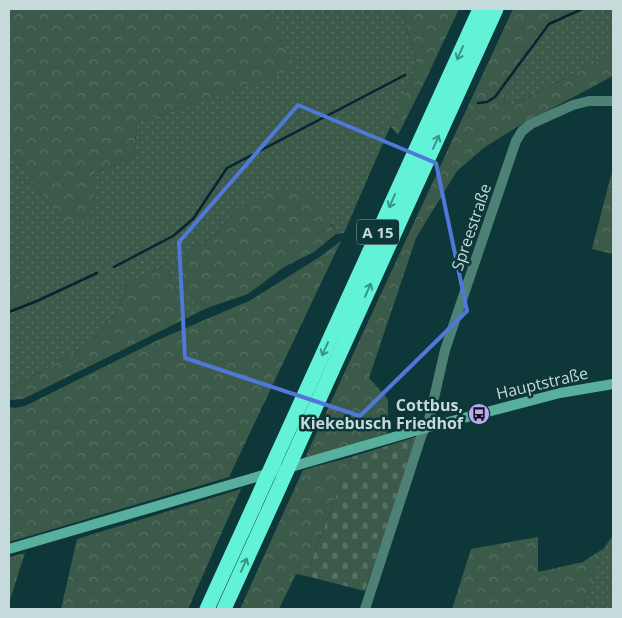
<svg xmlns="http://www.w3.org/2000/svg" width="622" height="618" viewBox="0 0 622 618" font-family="'Open Sans',sans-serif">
	<defs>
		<pattern id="green-dots" width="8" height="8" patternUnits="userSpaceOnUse" patternTransform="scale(1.25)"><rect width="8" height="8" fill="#3b5a4a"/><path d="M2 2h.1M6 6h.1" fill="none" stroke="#567164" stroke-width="1.8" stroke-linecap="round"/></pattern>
		<pattern id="forest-crowns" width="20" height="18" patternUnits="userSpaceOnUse" patternTransform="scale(1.25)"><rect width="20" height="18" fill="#3b5a4a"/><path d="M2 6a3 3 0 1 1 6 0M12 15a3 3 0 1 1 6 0" fill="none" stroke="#567164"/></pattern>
		<pattern id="cemetery-stones" width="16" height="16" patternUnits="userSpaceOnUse" patternTransform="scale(1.25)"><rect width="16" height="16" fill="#3b5a4a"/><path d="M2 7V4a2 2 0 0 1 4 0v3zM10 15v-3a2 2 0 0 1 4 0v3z" fill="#567164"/></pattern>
	</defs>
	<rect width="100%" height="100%" fill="#0d3738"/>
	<!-- green -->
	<path fill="url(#green-dots)" d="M266 9H401L417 65 344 233 336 234 332 224 235 210 216 235 174 262 188 292 207 308 187 318 166 265 127 284 118 309 91 343 19 384 9 386V309L28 301 9 267V160L13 156 63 222 94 173 134 158 137 123 295 68Z
		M574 9H613V54L507 108 502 86 546 21Z
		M613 535V609H583L592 579 604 548Z"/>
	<!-- forest -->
	<path fill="url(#forest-crowns)" d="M9 9H266L296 68 137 123 134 158 94 173 92 217 63 222 13 156 9 160Z
		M401 9H459L426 79 398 135 390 126 417 65Z
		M513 9H574L546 21 502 86 507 108 613 54V76L517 127 485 147 457 171 416 238 369 378 388 399V433L304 460Z
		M611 175H613V254L592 249Z
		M272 189 305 190 323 207 336 234 314 252 284 267 248 294 207 308 188 292 173 262 216 235 235 210Z
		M341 241 229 477 9 542V407L15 408 25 406 160 339 251 300 318 258Z
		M166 265 187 318 23 399 9 400V386L19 384 91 343 118 309 127 284Z
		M9 267 28 301 9 309Z
		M351 457 306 576 296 574 279 609H240L303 470Z
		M241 489 188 609H61L77 539Z
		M538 537V572L583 562 604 548 592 579 583 609H452L471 549Z
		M25 553 9 603V557Z"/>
	<!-- cemetery -->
	<path fill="url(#cemetery-stones)" d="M419 436 365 591 306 576 351 457Z"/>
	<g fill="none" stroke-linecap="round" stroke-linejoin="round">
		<!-- stream -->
		<path stroke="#082331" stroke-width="2.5" d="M478 103 487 102 495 97 549 24 582 9
			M114 267 173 236 193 219 227 168 405 75
			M9 312 37 301 97 273"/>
		<!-- street -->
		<path stroke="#4d8176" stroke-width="10" d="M365 609 422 434 429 420 445 350 516 141 522 131 531 124 573 105 589 101H613"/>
		<!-- secondary -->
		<path stroke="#58af9e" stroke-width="10" d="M9 549 425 428 560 393 613 384"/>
		<!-- highway -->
		<path stroke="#61f2d8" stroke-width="15" d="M305 430 496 9
			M277 455 480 9
			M207 609 253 508
			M224 609 274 499"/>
		<!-- highway-bridge -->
		<path stroke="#61f2d8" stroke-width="15" d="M274 499 305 430
			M253 508 277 455"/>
	</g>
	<!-- one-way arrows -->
	<defs><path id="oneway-shaft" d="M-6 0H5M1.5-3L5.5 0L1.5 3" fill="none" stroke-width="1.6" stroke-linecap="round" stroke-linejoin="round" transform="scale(1.25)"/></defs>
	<g stroke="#379488">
		<use href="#oneway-shaft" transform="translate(460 53) rotate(114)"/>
		<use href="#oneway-shaft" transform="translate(436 142) rotate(-66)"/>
		<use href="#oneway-shaft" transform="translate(392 201) rotate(114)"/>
		<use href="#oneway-shaft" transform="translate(368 290) rotate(-66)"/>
		<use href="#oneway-shaft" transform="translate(325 349) rotate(114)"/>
		<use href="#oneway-shaft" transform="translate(244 565) rotate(-66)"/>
	</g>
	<!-- marked area -->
	<path fill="none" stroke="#4f78d9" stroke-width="4" stroke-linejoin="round" d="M298 105 436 163 467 311 360 416 185 358 179 242Z"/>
	<!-- icons -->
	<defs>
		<g id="bus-disc" transform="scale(1.125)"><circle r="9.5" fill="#b7abf8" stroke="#0d3738"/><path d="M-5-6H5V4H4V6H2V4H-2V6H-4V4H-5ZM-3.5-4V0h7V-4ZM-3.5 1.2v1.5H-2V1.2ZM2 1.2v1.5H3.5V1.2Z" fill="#111"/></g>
	</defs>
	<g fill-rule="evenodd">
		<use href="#bus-disc" x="479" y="414"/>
	</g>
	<g text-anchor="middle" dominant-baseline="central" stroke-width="5" stroke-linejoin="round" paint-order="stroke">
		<!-- shield labels -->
		<rect fill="#0d3738" stroke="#8ea9a9" stroke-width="1" x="357" y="219.5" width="42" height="25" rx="4"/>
		<g font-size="15" font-weight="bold" fill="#c5dada">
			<text x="378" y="232">A 15</text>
		</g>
		<!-- street labels -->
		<g font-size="16" fill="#c5dada" stroke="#0d3738">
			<text transform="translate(471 227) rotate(-71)">Spreestraße</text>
			<text transform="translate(542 383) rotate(-13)">Hauptstraße</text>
		</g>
		<!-- poi labels -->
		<g font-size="16" font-weight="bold" fill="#c5dada" stroke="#0d3738" text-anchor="end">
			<text x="463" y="405">Cottbus,<tspan x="463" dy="18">Kiekebusch Friedhof</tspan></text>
		</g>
	</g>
	<!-- border -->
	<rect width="622" height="618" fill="none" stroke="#c5dada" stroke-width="20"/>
</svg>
